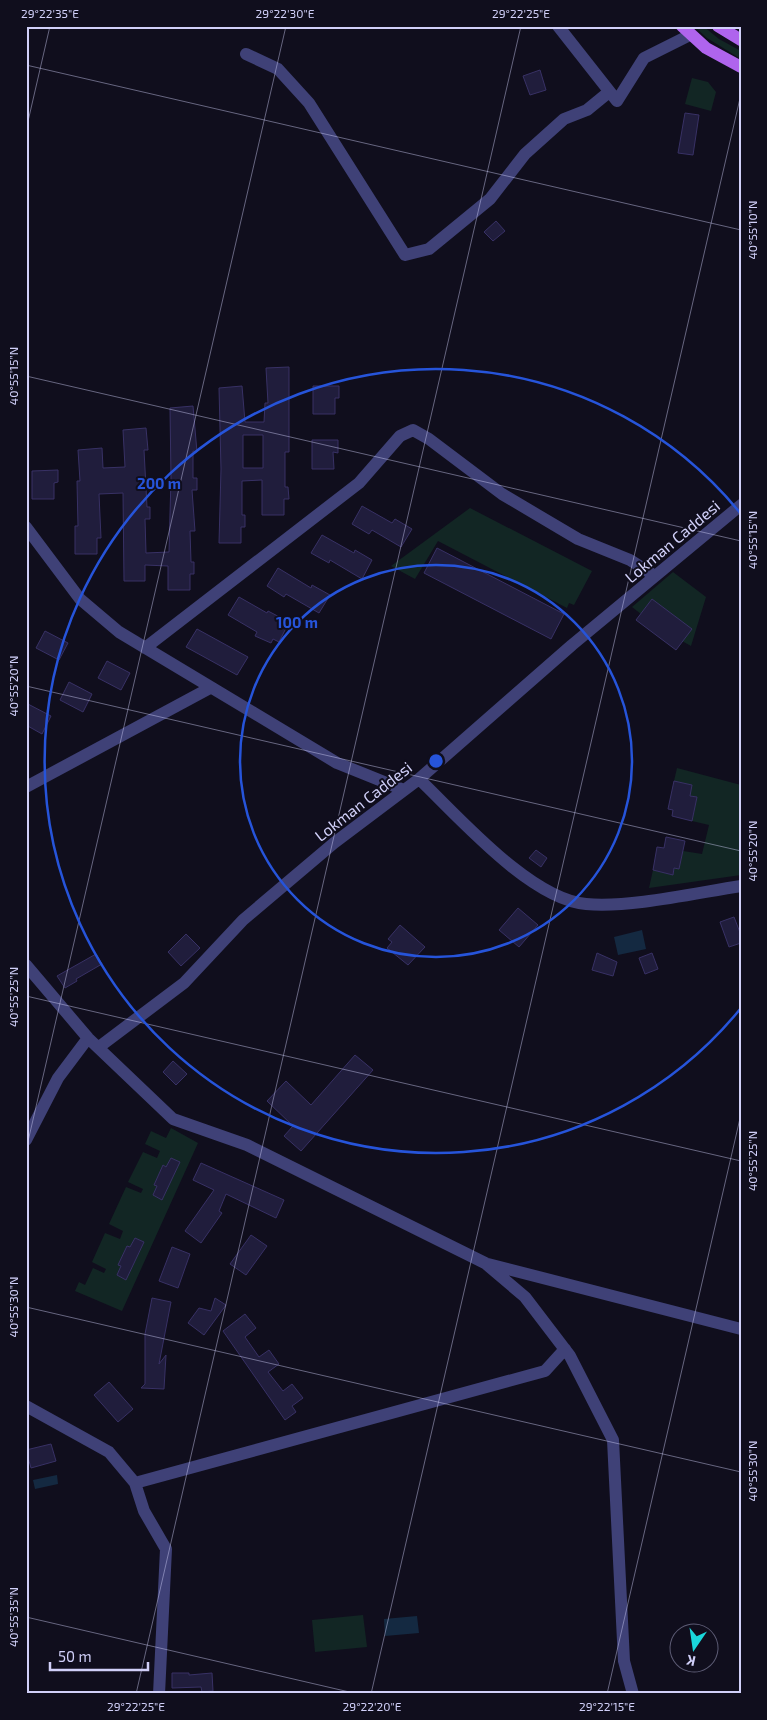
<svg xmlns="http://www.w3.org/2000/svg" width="767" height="1720" viewBox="0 0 767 1720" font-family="'Exo 2',sans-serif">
	<rect width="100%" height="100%" fill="#100e1d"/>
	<!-- green -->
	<path fill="#122624" d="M694 26H703L719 39 741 51V59L707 38Z
		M692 78 708 82 716 92 711 111 685 104Z
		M470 508 592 571 574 605 569 603 567 608 438 541 415 579 391 566Z
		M673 572 706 597 691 646 682 641 652 599 641 614 632 607Z
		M677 768 741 785V875L649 888 653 870 673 875 674 868 679 869 683 851 702 854 709 825 692 821 697 797 690 796 692 785 674 781Z
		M171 1128 198 1143 122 1311 75 1291 79 1282 85 1285 93 1268 104 1273 106 1269 92 1262 105 1233 120 1239 123 1231 109 1224 126 1187 141 1193 143 1189 128 1182 143 1152 157 1158 160 1151 145 1144 151 1131 166 1138Z
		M363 1615 367 1647 315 1652 312 1620Z"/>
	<!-- water -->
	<path fill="#142941" d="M642 930 646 949 618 955 614 937Z
		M57 1475 58 1484 35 1489 33 1480Z
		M417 1616 419 1633 385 1636 384 1619Z"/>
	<!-- building -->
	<path fill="#201d3c" stroke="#383165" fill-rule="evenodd" d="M540 70 546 90 530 95 523 76Z
		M685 113 699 115 693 155 678 153Z
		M496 221 505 231 493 241 484 232Z
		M289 367V452H285V487H288L289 499H284V515H262V480L242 481V515H245V527H241V543H219L221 469 219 388 242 386 245 422H264L265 403H268L266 368ZM243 435H263V468H243Z
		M313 386H339V398H335V414H313Z
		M193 406 197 452 193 451V478H197V490H192L195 531H190L191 562H194V574H190V590H168V566L145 565V581H124L123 493 99 494 101 538H97V554H75V526H78L77 481H80L78 450 102 448 103 468 125 467 123 430 146 428 148 450H144L147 507H150V519H145L146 553 169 552 171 478 170 408Z
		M312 440H338V453L333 452 334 469H312Z
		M58 470V482L54 483V499H32V471Z
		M362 506 392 523 395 519 412 529 401 547 372 530 369 534 352 524Z
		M322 535 354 553 355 550 372 560 362 579 330 560 329 563 311 553Z
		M437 548 564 614 551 639 424 573Z
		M278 568 311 588 312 585 330 595 319 613 286 594 284 597 267 586Z
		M239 597 267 613 268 611 289 622 279 642 273 639 271 643 255 636 257 632 228 615Z
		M652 599 692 629 676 650 636 620Z
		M197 629 248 657 237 675 186 647Z
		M45 631 68 643 59 660 36 648Z
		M107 661 130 673 121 690 98 678Z
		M69 682 92 694 83 712 60 700Z
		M26 703 51 716 42 734 26 725Z
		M674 781 692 785 690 796 697 797 692 821 672 816 673 810 668 809Z
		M666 837 685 841 679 869 674 868 673 875 653 870 657 847 664 848Z
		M536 850 547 858 541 867 529 858Z
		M518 908 538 925 519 947 499 930Z
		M734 917 741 935V943L729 947 720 922Z
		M400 925 425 947 408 965 387 948 392 942 388 939Z
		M186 934 200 948 181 966 168 952Z
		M597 953 617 962 613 976 592 970Z
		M652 953 658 969 645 974 639 958Z
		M96 954 102 964 76 979 77 981 65 988 57 976Z
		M355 1055 373 1070 301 1151 284 1136 293 1126 267 1101 286 1081 311 1105Z
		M173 1061 187 1074 176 1085 163 1072Z
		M171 1158 180 1162 162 1200 153 1195 157 1186 154 1185 163 1165 166 1167Z
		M201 1163 284 1200 276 1218 226 1194 219 1211 222 1213 201 1243 185 1231 214 1190 193 1180Z
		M251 1235 267 1246 246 1275 230 1264Z
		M135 1238 144 1242 126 1280 117 1275 121 1266 118 1265 127 1246 130 1247Z
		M172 1247 190 1254 178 1288 159 1281Z
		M152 1298 171 1302 159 1364 166 1355 164 1389 141 1388 145 1384V1334Z
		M215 1298 226 1305 204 1335 188 1323 199 1308 211 1311Z
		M245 1314 256 1328 245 1337 259 1357 269 1350 279 1364 268 1372 283 1391 292 1384 303 1398 292 1406 296 1412 285 1420 223 1331Z
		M109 1382 133 1409 118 1422 94 1395Z
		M51 1444 56 1461 31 1468 26 1450Z
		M172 1673H189V1675L212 1673 213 1691 202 1692 201 1687 172 1688Z"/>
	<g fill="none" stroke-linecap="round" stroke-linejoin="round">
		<!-- minor -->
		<path stroke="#3f4177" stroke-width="12" d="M558 26 617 101 644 58 690 35
			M246 54 278 69 309 103 405 255 429 249 490 199 525 154 564 119 587 110 609 92
			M26 527 80 599 119 632 337 763 404 790
			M145 648 359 483 400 436 413 430 429 439 502 494 578 539 630 560 655 576
			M419 779C459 817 530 899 586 904 631 908 695 893 741 886
			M26 787 210 688
			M26 965 88 1038 173 1119 247 1145 485 1263 525 1297 570 1356 613 1440 624 1661 633 1694
			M99 1047 184 983 243 920 334 843 419 779 572 645 741 505
			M26 1140 58 1078 88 1038
			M488 1264 741 1329
			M26 1406 109 1452 135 1483
			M159 1694 166 1549 144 1511 135 1483 545 1371 565 1349"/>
		<!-- major -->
		<path stroke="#af64ed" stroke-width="12" d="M682 26 706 48 741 67
			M718 26 741 40"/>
	</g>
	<!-- ticks -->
	<path fill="none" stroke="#d1d0f9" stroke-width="1" stroke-opacity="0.45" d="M26 65 741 230M26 130 50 26M26 376 741 541M26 686 741 851M26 996 741 1161M26 1150 286 26M26 1307 741 1472M26 1617 358 1694M136 1694 521 26M371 1694 741 94M607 1694 741 1114"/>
	<!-- distance rings -->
	<g fill="none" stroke="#2654da" stroke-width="2.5">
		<circle cx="436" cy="761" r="196"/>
		<path d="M741 1008A392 392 0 1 1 741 514"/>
	</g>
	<g text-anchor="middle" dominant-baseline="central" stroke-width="4" stroke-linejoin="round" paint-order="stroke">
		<!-- street labels -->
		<g font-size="16" fill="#d1d0f9" stroke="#100e1d">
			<text transform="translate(672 541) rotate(-40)">Lokman Caddesi</text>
			<text transform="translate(363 801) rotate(-38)">Lokman Caddesi</text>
		</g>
	</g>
	<circle cx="436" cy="761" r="8" fill="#2654da" stroke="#100e1d" stroke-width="2.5"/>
	<g font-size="15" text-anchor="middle" font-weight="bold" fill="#2654da" stroke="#100e1d" stroke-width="4" stroke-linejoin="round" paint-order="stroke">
		<text x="159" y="489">200 m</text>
		<text x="297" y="628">100 m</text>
	</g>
	<!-- border -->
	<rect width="767" height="1720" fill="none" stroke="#100e1d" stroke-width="55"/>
	<!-- north arrow -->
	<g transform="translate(694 1648) rotate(193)"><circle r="24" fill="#100e1d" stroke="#5d5c75"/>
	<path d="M0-4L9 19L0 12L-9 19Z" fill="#1ad7db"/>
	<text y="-8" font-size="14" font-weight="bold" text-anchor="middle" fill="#d1d0f9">K</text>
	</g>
	<!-- scale -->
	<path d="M50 1662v8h98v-8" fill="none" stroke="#d1d0f9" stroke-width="2.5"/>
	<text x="58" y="1662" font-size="15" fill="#d1d0f9" stroke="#100e1d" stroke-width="4" paint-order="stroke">50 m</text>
	<rect x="28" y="28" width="712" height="1664" fill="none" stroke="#d1d0f9" stroke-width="2"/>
	<g font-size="12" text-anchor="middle" fill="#d1d0f9">
		<text x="50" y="18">29°22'35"E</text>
		<text x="285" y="18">29°22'30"E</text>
		<text x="521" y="18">29°22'25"E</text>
		<text transform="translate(753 230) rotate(-90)" y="4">40°55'10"N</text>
		<text transform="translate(14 376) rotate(-90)" y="4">40°55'15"N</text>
		<text transform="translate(753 540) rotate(-90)" y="4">40°55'15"N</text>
		<text transform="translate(14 686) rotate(-90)" y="4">40°55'20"N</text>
		<text transform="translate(753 851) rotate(-90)" y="4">40°55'20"N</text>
		<text transform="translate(14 997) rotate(-90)" y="4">40°55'25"N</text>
		<text transform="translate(753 1161) rotate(-90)" y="4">40°55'25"N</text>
		<text transform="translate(14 1307) rotate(-90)" y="4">40°55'30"N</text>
		<text transform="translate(753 1471) rotate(-90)" y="4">40°55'30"N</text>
		<text transform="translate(14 1617) rotate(-90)" y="4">40°55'35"N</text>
		<text x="136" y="1711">29°22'25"E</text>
		<text x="372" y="1711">29°22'20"E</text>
		<text x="607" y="1711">29°22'15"E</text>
	</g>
</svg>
